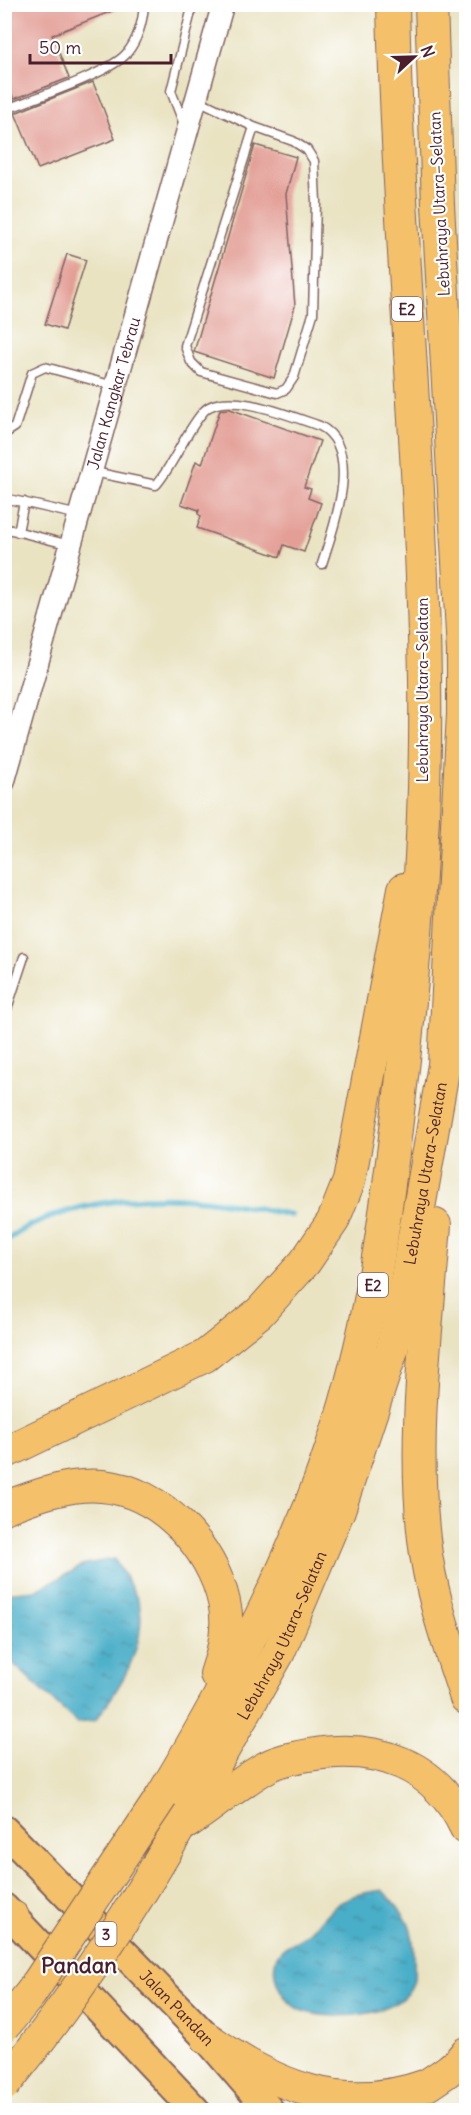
<svg xmlns="http://www.w3.org/2000/svg" width="471" height="2115" viewBox="0 0 471 2115" font-family="Delius,sans-serif">
	<defs>
		<pattern id="water-ripples" width="26" height="14" patternUnits="userSpaceOnUse" patternTransform="scale(1.5)"><rect width="26" height="14" fill="#49aec8"/><path d="M2 4q2-2 4 0t4 0M15 11q2-2 4 0t4 0" fill="none" stroke="#3f8da3"/></pattern>
	</defs>
	<rect width="100%" height="100%" fill="#fff"/>
	<filter id="ink" filterUnits="userSpaceOnUse"><feTurbulence type="fractalNoise" baseFrequency=".0167" numOctaves="2"/><feDisplacementMap in="SourceGraphic" scale="12" xChannelSelector="R" yChannelSelector="G"/><feConvolveMatrix kernelMatrix="1 2 1 2 8 2 1 2 1" color-interpolation-filters="sRGB"/></filter>
	<filter id="wash" filterUnits="userSpaceOnUse"><feTurbulence type="fractalNoise" baseFrequency=".008" numOctaves="4" result="noise"/><feDisplacementMap in="SourceGraphic" scale="24" xChannelSelector="R" yChannelSelector="G"/><feGaussianBlur stdDeviation="1.35" result="paint"/><feColorMatrix in="noise" values="0 0 0 0 0 0 0 0 0 0 0 0 0 0 0 0 0 1.4 0 .05"/><feComposite in="paint" operator="in"/></filter>
	<g filter="url(#wash)">
		<rect width="100%" height="100%" fill="#e9e3c2"/>
		<!-- water -->
		<path fill="url(#water-ripples)" stroke="#4a667a" stroke-width="1.5" d="M114 1559C121 1571 138 1595 140 1608 146 1649 118 1690 95 1721L77 1723 5 1656V1593L37 1590 86 1564Z
			M382 1890C408 1917 415 1926 414 1965 414 1970 415 1979 413 1983 400 2018 333 2021 303 2011 280 2003 261 1962 287 1946 294 1942 304 1938 310 1932 323 1919 333 1904 351 1897 360 1893 372 1892 382 1890Z"/>
		<g fill="none" stroke-linecap="round" stroke-linejoin="round">
			<!-- stream -->
			<path stroke="#49aec8" stroke-width="6" d="M4 1242C27 1224 53 1215 80 1208 157 1189 215 1199 291 1215"/>
		</g>
		<g id="blocks">
			<!-- building -->
			<path fill="#e39f96" d="M4 4H127V5L52 35 69 78 14 99 4 76Z
				M93 82 115 139 38 169 15 113Z
				M255 145 296 157 286 194 295 306 274 378 194 352Z
				M67 254 86 260 64 330 45 324Z
				M230 409 320 441 304 487 311 489 308 498 321 503 304 552 284 545 280 557 197 528 201 516 198 514 199 510 181 504 196 461 202 464 220 410Z"/>
		</g>
	</g>
	<g filter="url(#ink)">
		<use href="#blocks" fill-opacity="0" stroke="#826460" stroke-width="1.5"/>
		<g fill="none" stroke-linecap="round" stroke-linejoin="round">
			<!-- service casing -->
			<g stroke="#826460" stroke-width="11">
				<path id="service" d="M196 99 254 127 293 141 307 150 314 161 316 202 313 314 294 377 286 389 277 393 201 372 191 362 185 346 254 127
					M4 110C32 99 111 73 127 53 138 39 143 21 144 4
					M185 127 171 91 193 4
					M4 434 15 427 32 373 45 367 114 386
					M94 472 156 485C175 463 185 432 204 411 225 388 295 418 320 426 364 449 333 529 322 564
					M4 498 79 515
					M4 528 70 545
					M18 532 24 502
					M4 1018 24 957"/>
			</g>
			<!-- tertiary casing -->
			<g stroke="#826460" stroke-width="24">
				<g id="tertiary">
					<path id="s1" d="M4 782 223 4"/>
				</g>
			</g>
			<!-- trunk casing -->
			<g stroke="#826460" stroke-width="32">
				<g id="trunk">
					<path id="s2" d="M4 1830 207 2038 269 2110"/>
					<path d="M4 1908 195 2110"/>
				</g>
			</g>
			<!-- motorway casing -->
			<g stroke="#826460" stroke-width="34">
				<g id="motorway">
					<path d="M435 1225C427 1330 412 1434 424 1539 430 1594 449 1646 466 1698"/>
					<path d="M4 1453 205 1356 260 1312 305 1262 333 1221 349 1181 404 889"/>
					<path d="M4 1508C34 1496 69 1483 102 1486 161 1491 212 1547 224 1602 230 1626 224 1651 216 1674"/>
					<path d="M162 1796C232 1679 300 1551 340 1421 372 1318 387 1210 399 1103 416 962 427 821 425 679 421 454 398 229 393 4"/>
					<path d="M186 1823C213 1806 237 1784 265 1768 278 1760 296 1757 309 1755 377 1743 436 1764 466 1828"/>
					<path id="s3" d="M167 1849 279 1652 339 1510 392 1350 407 1277 444 1065 463 714V651L438 205 431 4"/>
					<path d="M4 1913 13 1917"/>
					<path d="M207 2038C275 2087 344 2115 427 2085 441 2076 457 2066 466 2053"/>
				</g>
			</g>
			<!-- service -->
			<use href="#service" stroke="#fff" stroke-width="8"/>
			<!-- tertiary -->
			<use href="#tertiary" stroke="#fff" stroke-width="21"/>
			<!-- trunk -->
			<use href="#trunk" stroke="#f4c16a" stroke-width="28"/>
			<!-- motorway -->
			<use href="#motorway" stroke="#f4c16a" stroke-width="32"/>
			<!-- motorway-bridge casing -->
			<g stroke="#826460" stroke-width="34" stroke-linecap="butt">
				<path id="motorway-bridge" d="M4 2026 31 1993 162 1796
					M4 2085C65 2010 118 1932 167 1849"/>
			</g>
			<!-- motorway-bridge -->
			<use href="#motorway-bridge" stroke="#f4c16a" stroke-width="32"/>
		</g>
	</g>
	<g text-anchor="middle" dominant-baseline="central" stroke-width="4.5" stroke-linejoin="round" paint-order="stroke">
		<!-- shield labels -->
		<g fill="#fff" stroke="#80626b" stroke-width="1.5">
			<rect x="392" y="297" width="30" height="24" rx="4.5"/>
			<rect x="358" y="1273" width="30" height="24" rx="4.5"/>
			<rect x="95.5" y="1922" width="21" height="24" rx="4.5"/>
		</g>
		<g font-size="15" font-weight="bold" fill="#4a1f2b">
			<text x="407" y="309">E2</text>
			<text x="373" y="1285">E2</text>
			<text x="106" y="1934">3</text>
		</g>
		<!-- street labels -->
		<g font-size="16" fill="#4a1f2b" stroke="#fff">
			<text transform="translate(439 204) rotate(-93)">Lebuhraya Utara–Selatan</text>
			<text stroke="none"><textPath href="#s1" startOffset="404">Jalan Kangkar Tebrau</textPath></text>
			<text transform="translate(422 690) rotate(-90)">Lebuhraya Utara–Selatan</text>
			<text stroke="none"><textPath href="#s3" startOffset="729">Lebuhraya Utara–Selatan</textPath></text>
			<text stroke="none"><textPath href="#s3" startOffset="243">Lebuhraya Utara–Selatan</textPath></text>
			<text stroke="none"><textPath href="#s2" startOffset="248">Jalan Pandan</textPath></text>
		</g>
		<!-- district labels -->
		<g font-size="22" font-weight="bold" fill="#4a1f2b" stroke="#fff">
			<text x="79" y="1965">Pandan</text>
		</g>
	</g>
	<!-- margin -->
	<rect width="471" height="2115" fill="none" stroke="#fff" stroke-width="24"/>
	<!-- north arrow -->
	<g transform="translate(414 57) rotate(68)" stroke="#ffffff" stroke-width="4.5" paint-order="stroke">
	<path d="M0-4.5L10 22L0 15L-10 22Z" fill="#4a1f2b"/>
	<text y="-9" font-size="16" font-weight="bold" text-anchor="middle" fill="#4a1f2b">N</text>
	</g>
	<!-- scale -->
	<path d="M30 54v9h141v-9" fill="none" stroke="#4a1f2b" stroke-width="3"/>
	<text x="39" y="54" font-size="18" fill="#4a1f2b" stroke="#ffffff" stroke-width="4.5" paint-order="stroke">50 m</text>
</svg>
